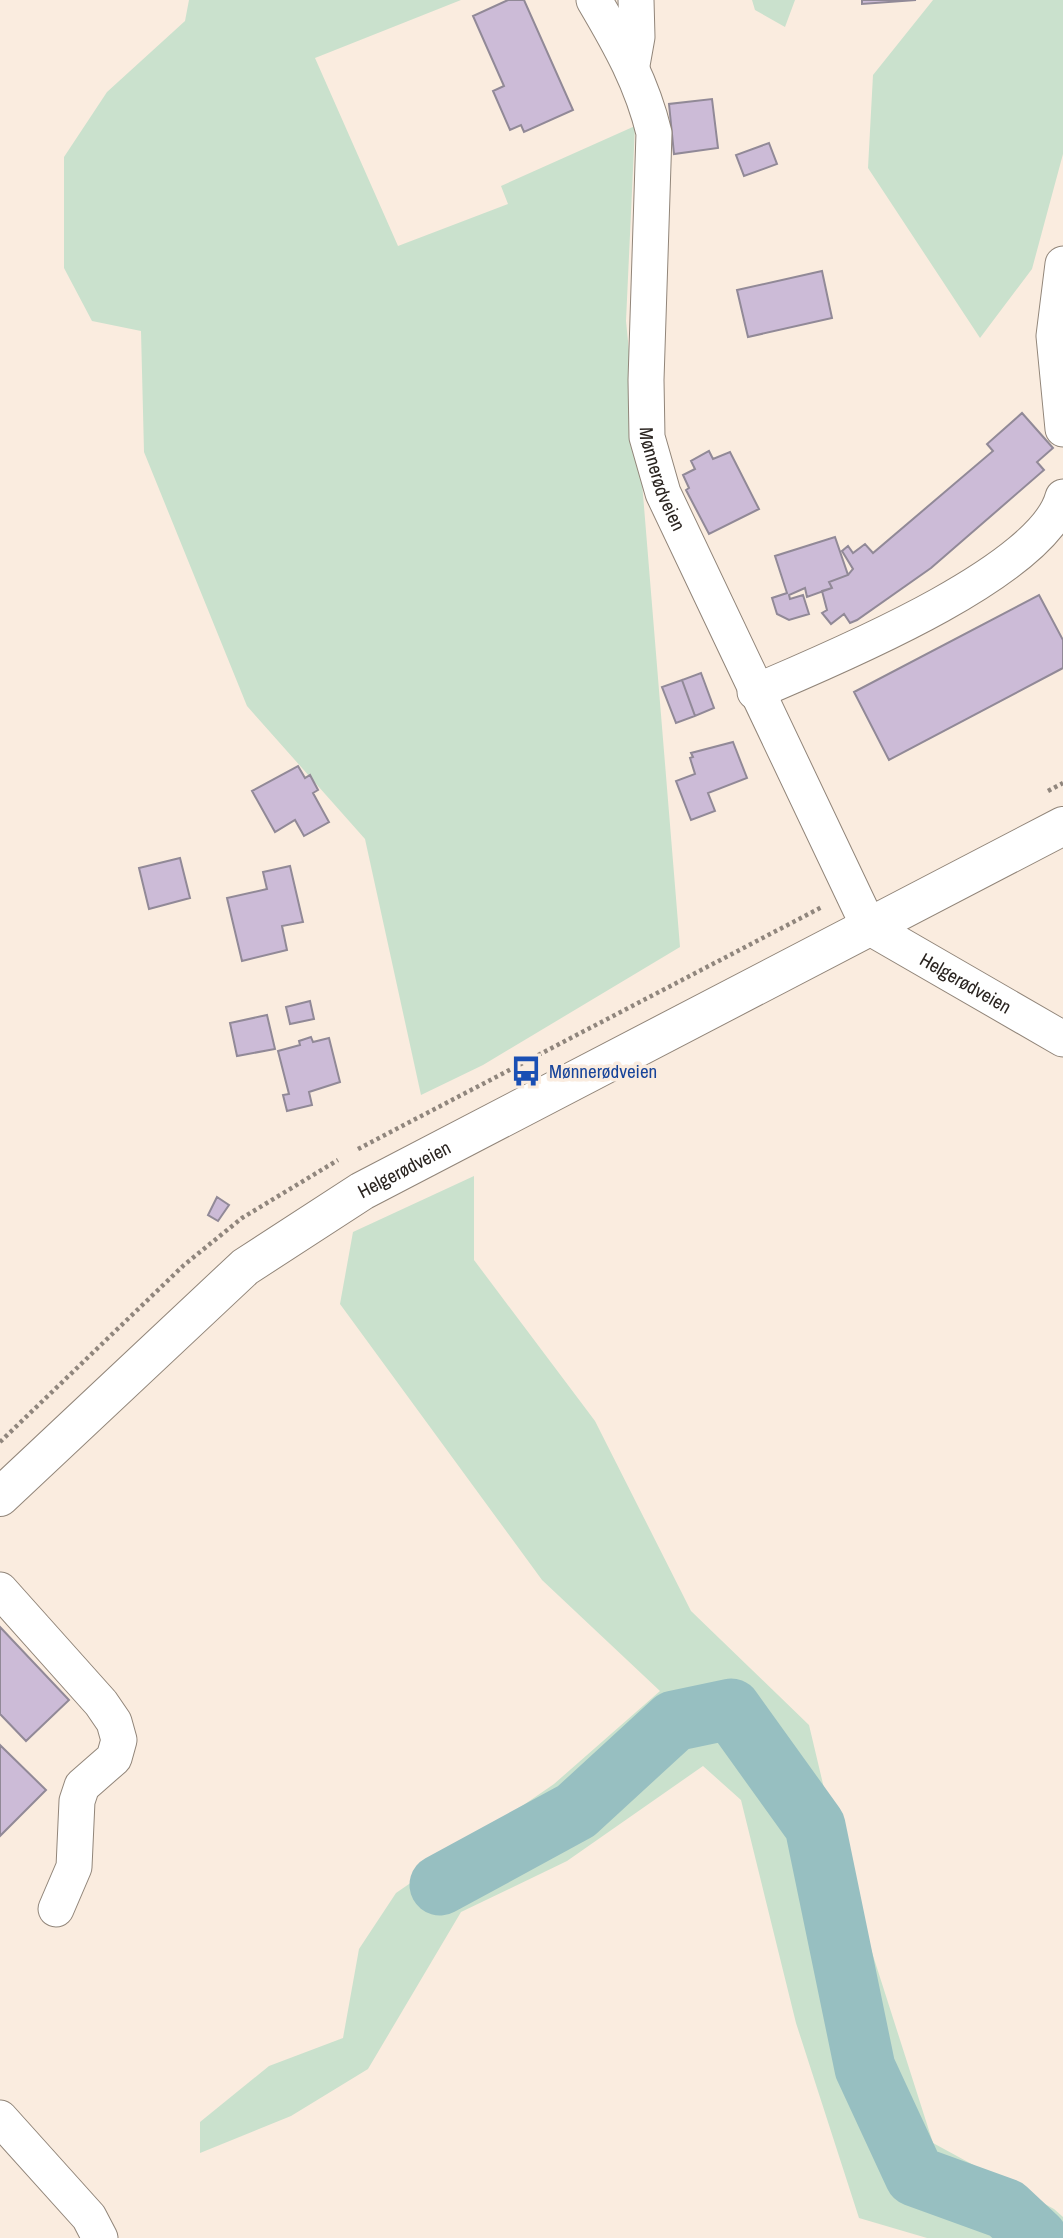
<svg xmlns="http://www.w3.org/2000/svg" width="1063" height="2238" viewBox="0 0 1063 2238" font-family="'Archivo Narrow',sans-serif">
	<rect width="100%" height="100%" fill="#faecdf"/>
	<!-- green -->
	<path fill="#cae1cd" d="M189 0H461L315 58 398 246 508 204 501 186 635 126 626 321 641 470 680 947 483 1065 421 1095 365 839 247 706 144 452 141 331 92 321 64 268V157L107 92 185 21Z
		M752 0H795L785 27 755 10Z
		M933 0H1063V154L1032 269 980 338 868 168 873 75Z
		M474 1176V1260L595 1421 691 1611 809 1725 837 1843 933 2143 1054 2209 1063 2217V2238H927L859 2218 796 2023 741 1800 703 1766 567 1861 461 1912 368 2069 291 2116 200 2153V2122L269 2066 343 2038 359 1949 396 1893 554 1784 660 1691 542 1580 340 1304 353 1232Z"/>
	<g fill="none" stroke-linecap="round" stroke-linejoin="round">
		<!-- river -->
		<path stroke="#97bfc1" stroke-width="61" d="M440 1885 576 1811 674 1721 731 1709 815 1826 865 2068 915 2176 1006 2209 1037 2238"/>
	</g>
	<!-- building -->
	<path fill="#ccbbd7" stroke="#918997" stroke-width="2" d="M508 0H524L573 110 524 132 521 125 510 130 493 91 504 86 473 16Z
		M862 0H916L862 4Z
		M712 99 718 148 674 154 669 104Z
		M769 143 777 164 744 176 736 155Z
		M822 271 832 318 748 337 737 290Z
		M1022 413 1053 448 1037 462 1044 470 931 568 857 620 850 623 844 614 831 624 822 613 827 610 822 591 832 588 829 582 848 575 853 569 842 551 848 546 853 553 865 544 873 553 993 451 987 444Z
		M709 451 713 459 730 452 759 509 709 534 686 490 689 488 683 475 695 469 691 461Z
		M835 537 848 575 829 582 832 588 807 597 805 588 789 595 790 599 803 595 809 614 789 620 777 614 772 598 787 593 775 556Z
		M1039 595 1063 640V668L889 760 854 692Z
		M701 673 714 708 695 716 682 680Z
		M682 680 695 716 676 723 662 687Z
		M733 742 747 778 708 793 715 811 691 820 676 781 695 774 690 758 693 757 691 753Z
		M298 766 305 778 310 775 318 790 313 793 329 822 304 836 295 820 275 832 252 791Z
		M180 858 190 898 149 909 139 868Z
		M290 866 303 922 282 926 287 950 242 961 227 898 267 889 263 872Z
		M310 1001 314 1019 290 1024 286 1007Z
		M267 1015 275 1049 237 1056 230 1023Z
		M311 1037 313 1042 329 1038 340 1082 309 1092 312 1105 287 1111 283 1095 289 1094 278 1051 300 1045 299 1041Z
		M217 1197 229 1205 218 1221 208 1215Z
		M0 1627 69 1700 26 1741 0 1714Z
		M0 1745 46 1790 0 1836Z"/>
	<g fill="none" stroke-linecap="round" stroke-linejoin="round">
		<!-- minor casing -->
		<g stroke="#918579" stroke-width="37">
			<g id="minor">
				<path id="s1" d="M594 0C620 44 642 83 654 133L646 380 647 437 663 493 869 927 1063 1039"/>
				<path d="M632 65 637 37 636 0"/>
				<path d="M1063 264 1054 336 1063 429"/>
				<path d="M755 692C827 661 1043 573 1063 497"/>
				<path d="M0 1590 101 1703 114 1722 119 1740 114 1758 82 1786 77 1801 74 1867 56 1909"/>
				<path d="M0 2118 89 2217 100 2238"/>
			</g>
		</g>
		<!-- major casing -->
		<g stroke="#918579" stroke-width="40">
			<g id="major">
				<path id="s2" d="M0 1497 245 1267 362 1191 1063 826"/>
			</g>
		</g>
		<!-- path -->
		<path stroke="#90867d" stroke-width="4.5" stroke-dasharray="3.5 3.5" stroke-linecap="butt" d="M1048 791 1063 783
			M358 1149 822 907
			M0 1442 184 1265 242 1218 338 1160"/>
		<!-- minor -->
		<use href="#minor" stroke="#fff" stroke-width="35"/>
		<!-- major -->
		<use href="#major" stroke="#fff" stroke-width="38"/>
	</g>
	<!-- icons -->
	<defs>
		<g id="bus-bare" transform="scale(2.415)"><path d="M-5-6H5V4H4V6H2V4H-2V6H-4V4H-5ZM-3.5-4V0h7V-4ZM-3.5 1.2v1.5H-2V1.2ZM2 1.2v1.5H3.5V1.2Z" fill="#1a4fb4" stroke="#faecdf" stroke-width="2.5" paint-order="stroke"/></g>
	</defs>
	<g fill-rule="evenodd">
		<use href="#bus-bare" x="526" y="1071"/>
	</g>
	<g text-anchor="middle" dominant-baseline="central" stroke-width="7" stroke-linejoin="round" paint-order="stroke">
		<!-- street labels -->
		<g font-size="19" fill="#2a2420" stroke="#faecdf">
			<text stroke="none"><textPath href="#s1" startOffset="495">Mønnerødveien</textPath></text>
			<text stroke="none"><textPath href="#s1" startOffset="1101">Helgerødveien</textPath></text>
			<text stroke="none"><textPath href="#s2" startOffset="523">Helgerødveien</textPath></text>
		</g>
		<!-- transit labels -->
		<g font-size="19" fill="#164399" stroke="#faecdf" text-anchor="start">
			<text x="549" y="1071">Mønnerødveien</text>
		</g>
	</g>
</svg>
